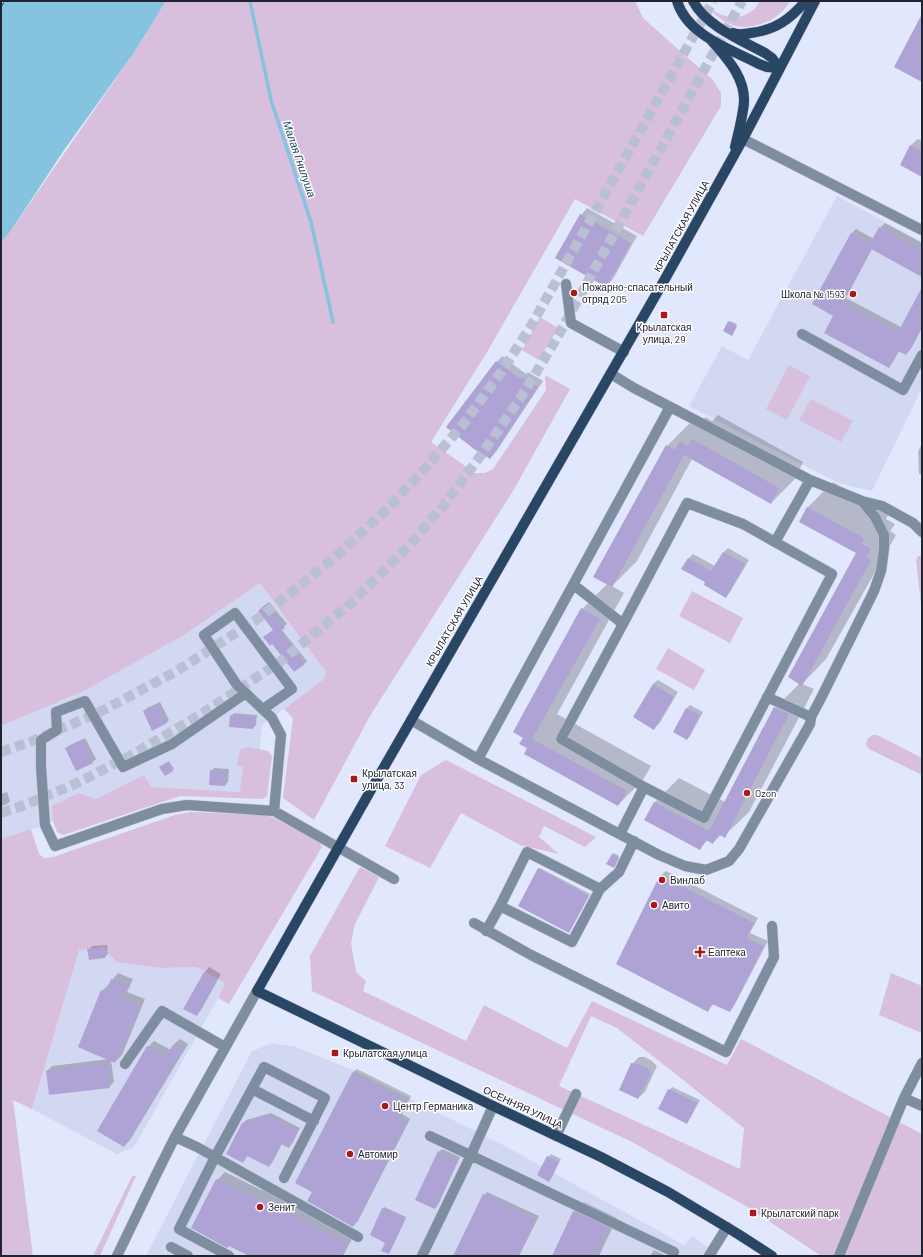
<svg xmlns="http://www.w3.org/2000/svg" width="923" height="1257" viewBox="0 0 923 1257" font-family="Barlow,sans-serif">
	<rect width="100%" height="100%" fill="#e1e7fc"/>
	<!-- built -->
	<path fill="#d2d8f1" d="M837 196 922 242V388L872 491 838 483 689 406 722 346 748 360Z
		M260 583 326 672 324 679 262 725 255 793 151 787 144 775 45 825 1 839V726L84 691 184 635Z
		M104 947 117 962 161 968 196 967 225 983 218 998 134 1147 117 1154 32 1109 79 949Z
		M272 1043 296 1047 355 1071 501 1144 684 1245 692 1236 720 1256H146L252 1051Z"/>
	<!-- green -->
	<path fill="#d7bfdd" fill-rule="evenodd" d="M166 1H635L643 18 713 80 721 93V106L643 236 575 199 487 352 431 442 475 473H485L493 469 546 390 545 375 570 389 513 491 370 716 314 820 283 798 293 718 284 709 324 679 326 672 260 583 184 635 84 691 1 726V242L10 232 133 54Z
		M760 1H790C780 19 757 30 736 26 723 23 714 14 705 4 711 9 717 14 725 16 739 20 753 14 760 1Z
		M540 317 558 328 539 360 522 350Z
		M789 365 810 376 787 420 766 409Z
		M811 399 853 421 841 442 799 420Z
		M918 556H922V614L916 560Z
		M692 591 743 618 730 643 679 616Z
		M668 648 705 670 694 690 656 669Z
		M872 735H877L922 758V775L869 749 866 744 868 738Z
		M247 747 268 751 272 756 267 796 262 799 180 796 63 835 57 832 53 821 52 806 78 793 96 799 144 775 151 787 240 792 243 767 237 766 240 750Z
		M446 760 596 837 585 847 544 826 539 837 559 854 520 845 461 813 430 868 385 846 421 775Z
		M191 812 262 815 272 817 319 841 322 847 229 1004 218 998 225 983 196 967 161 968 116 962 104 947 79 950 32 1109 13 1100 33 1256H1V839L31 829 39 854 44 858 53 857 175 815Z
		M360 867 379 877 355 924 351 943 356 972 366 981 363 991 466 1041 484 1005 567 1048 592 1001 727 1065 741 1039 922 1134V1256H821L751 1209 632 1142 312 991 310 956ZM591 1016 617 1028 744 1128 740 1169 559 1086Z
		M891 973 922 986V1033L879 1015Z
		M132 1176H136L100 1256H93Z"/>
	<!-- water -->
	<path fill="#86c3de" d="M1 1H166L133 54 64 150 10 232 1 242Z"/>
	<!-- shadow -->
	<path fill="#0003" d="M918 139 922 141V176L901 165 911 145Z
		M587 208 637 236 613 279 606 286 581 215Z
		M885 223 922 243V276L872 249 846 298 901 327 922 289V328L911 349 906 354 899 351 893 362 889 367 834 315 851 234 856 229 874 239 880 228Z
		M730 321 737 324 733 334 729 322Z
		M502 356 526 374 528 372 543 381 496 452 490 458 497 362Z
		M718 415 803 462 796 478 771 503 692 459 637 561 612 586 624 593 557 714 651 766 643 780 618 805 528 747 524 737 514 732 582 609 608 583 667 446 692 421 698 424 706 417 712 421Z
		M922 444V474H919L918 451Z
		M833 482 889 513 886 519 895 524 890 531 896 535 826 659 802 684 814 689 749 812 724 836 721 835 713 843 708 840 700 848 654 803 679 778 725 802 775 708 800 683 858 552 800 521 808 507Z
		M728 548 749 560 730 592 726 596 706 582 683 568 689 558 693 554 715 566 724 552Z
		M269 602 287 624 281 629 307 661 304 664 274 629 262 608Z
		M658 680 678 692 659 724 654 728 653 684Z
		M160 702 169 720 166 723 144 711 147 708Z
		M690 705 703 712 690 736 687 739 674 732 687 708Z
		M234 713 257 715 256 725 253 728 231 716Z
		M85 738 96 759 93 762 67 748 70 745Z
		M169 761 174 769 165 774 162 766Z
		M214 768 229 769 228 782 225 785 211 771Z
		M7 792 10 801 7 804 1 806V794Z
		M614 853 619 856 615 866 612 854Z
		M540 868 590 894 569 932 539 869Z
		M666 871 758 918 750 933 768 941 734 1006 730 1011 714 1003 708 1011 618 963 661 875Z
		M107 945 108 954 105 957 89 949 92 946Z
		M209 967 221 974 201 1010 196 1015 184 1009 205 972Z
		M118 973 133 979 127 992 145 999 122 1055 115 1062 111 1060 114 1082 109 1087 47 1071 52 1066 109 1059 102 991 109 984 110 985 112 980Z
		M180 1039 188 1044 130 1140 124 1146 148 1047 154 1041 171 1050 173 1045Z
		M639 1057H645L652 1061 657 1066 645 1092 638 1098 632 1064Z
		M357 1069 411 1096 402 1114 410 1119 358 1221 353 1226 313 1192 352 1073Z
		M672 1087 700 1100 690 1119 687 1122 669 1090Z
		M271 1113 300 1128 292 1144 289 1147 282 1144 272 1163 269 1166 248 1155 243 1162V1124L246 1120Z
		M442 1149 460 1157 438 1205 435 1208 439 1152Z
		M551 1154 561 1159 552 1177 549 1180 548 1157Z
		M225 1172 261 1190 263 1188 354 1235 343 1256H252L217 1180Z
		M487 1192 539 1216 519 1256H454L484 1195Z
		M584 1202 617 1218 599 1256H553L574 1212Z
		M384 1207 406 1217 389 1253 386 1243 371 1235Z
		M654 1250 664 1255 663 1256H650Z"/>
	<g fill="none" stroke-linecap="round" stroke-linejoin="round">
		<!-- stream -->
		<path stroke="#86c3de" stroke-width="3.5" d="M250 1 271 100 311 222 333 322"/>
		<!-- ferry -->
		<path stroke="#053c4f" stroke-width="1" stroke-dasharray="5 4" stroke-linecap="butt" d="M1 7 5 1"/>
	</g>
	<!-- building -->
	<path fill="#afa2d5" d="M922 14V82L894 67Z
		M910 145 922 151V177L900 165Z
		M580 214 631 243 606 287 555 258Z
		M879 227 922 251V277L871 249 842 303 898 332 922 287V326L906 355 898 351 889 368 824 333 833 316 812 304 851 233 870 244Z
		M728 321 737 326 732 336 723 331Z
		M496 361 520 379 522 377 538 387 490 459 474 449 446 427Z
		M692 439 779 488 771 504 684 455 612 587 593 577 666 445 675 450 680 441 688 446Z
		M807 507 864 538 862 544 871 549 866 557 871 560 802 686 788 677 856 553 799 522Z
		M723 552 745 564 726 598 704 585 705 582 681 569 688 558 711 571Z
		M266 604 285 628 279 632 305 664 294 672 272 644 270 646 263 637 273 630 258 611Z
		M581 608 600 619 532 739 627 791 618 806 524 754 527 748 519 744 523 738 513 732Z
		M653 684 674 697 654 730 633 717Z
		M157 704 167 723 152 731 143 711Z
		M774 707 789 714 725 838 718 834 713 844 706 840 700 850 644 820 654 802 709 831Z
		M686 708 700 715 687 740 673 732Z
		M230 715 254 717 253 729 229 727Z
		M82 740 93 763 76 771 65 748Z
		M167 762 173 771 165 776 159 767Z
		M210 770 226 771 225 786 209 785Z
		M612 854 619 858 614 868 606 864Z
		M538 868 589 896 569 933 518 906Z
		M660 875 754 923 746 938 764 946 730 1012 712 1004 708 1012 616 964Z
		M104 947 105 958 89 960 87 949Z
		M204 972 217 979 197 1016 183 1009Z
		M111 979 127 986 122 999 139 1006 115 1063 78 1047 101 990 106 992Z
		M173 1045 182 1050 124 1147 97 1131 147 1046 165 1057Z
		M107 1063 110 1088 49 1095 46 1071Z
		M631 1063 638 1064 646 1067 651 1073 638 1099 619 1090Z
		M352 1073 407 1101 397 1119 406 1124 353 1227 307 1201 312 1192 295 1183Z
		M668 1089 697 1103 687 1124 658 1109Z
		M267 1115 298 1131 289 1148 281 1144 269 1167 247 1156 243 1163 226 1154 242 1123Z
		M438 1151 458 1160 435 1209 415 1200Z
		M547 1156 559 1162 549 1182 537 1175Z
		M216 1179 253 1198 254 1196 347 1243 340 1256H249L229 1246 227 1248 191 1228Z
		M483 1194 536 1220 518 1256H453Z
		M382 1208 406 1218 389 1254 381 1251 385 1243 370 1235Z
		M573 1211 608 1228 594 1256H552Z"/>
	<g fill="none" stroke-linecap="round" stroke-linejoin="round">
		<!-- major-tunnel -->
		<path stroke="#bac0d3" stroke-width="10" stroke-dasharray="10 5" stroke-linecap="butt" d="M1 752 30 742 98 713 175 672 256 620 325 566 381 515 422 472 464 423 502 371 531 326 713 1
			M1 813 19 807 75 784 128 757 203 713 281 661 351 603 407 548 447 501 484 451 521 397 554 343 742 1"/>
		<!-- minor casing -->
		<g stroke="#bec4d7" stroke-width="11">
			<path id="minor" d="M743 139 922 230
				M566 284 571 323 624 352
				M802 334 903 390 922 355
				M611 374 634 388 810 480 862 501 882 506 913 523 922 532
				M775 542 810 480
				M574 585 623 624 561 739 644 787 704 818 832 574 743 524 687 503 623 624
				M246 693 172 744 123 767 85 701 56 712 57 730 41 740V767L45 825 55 846 162 809 187 805 274 811 394 879
				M767 697 811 717
				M263 709 292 689 235 613 204 635 237 685 272 718 281 735 274 811
				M411 720 478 759 659 855 685 866 706 870 729 861 739 849 810 724 811 717 821 698 874 591 881 571 884 549V535L875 517 862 501
				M478 759 670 407
				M620 834 644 787
				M500 906 572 942 600 889 619 872 634 841
				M474 923 531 955 726 1052 774 957 772 926
				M486 931 500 906 527 852 600 889
				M125 1064 162 1011 225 1047
				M252 1089 314 1121
				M904 1098 922 1106
				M430 1136 674 1252
				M556 1136 576 1094
				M175 1137 197 1147 358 1237
				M171 1247 188 1256
				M117 1256 156 1175 175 1137 257 991
				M229 1256 179 1229 215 1157 264 1067 325 1098 284 1178
				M422 1256 471 1155 493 1106
				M709 1256 727 1227
				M839 1256 904 1098 922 1063"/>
		</g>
		<!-- major casing -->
		<g stroke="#bec4d7" stroke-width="11">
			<path id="major" d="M677 1C687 35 730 49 759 64L767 67 779 68
				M693 1C706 26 741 40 765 53L772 58 779 68
				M733 33C739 35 746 34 751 33 776 30 790 19 806 1
				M711 40C729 60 749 82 743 110 741 123 738 135 735 147
				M772 1256 738 1234 668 1192 601 1157 493 1106 257 991 372 788 665 279 743 139 815 1"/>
		</g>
		<!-- minor -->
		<use href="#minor" stroke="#7e8ea0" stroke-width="10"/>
		<!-- major -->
		<use href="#major" stroke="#294664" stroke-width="10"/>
	</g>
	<!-- markers -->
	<g fill="#aa1817" stroke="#fff" stroke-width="1.5">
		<circle cx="574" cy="293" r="4"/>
		<circle cx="853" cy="294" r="4"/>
		<rect x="660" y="311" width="8" height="8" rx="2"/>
		<rect x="350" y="775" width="8" height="8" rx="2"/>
		<circle cx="747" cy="793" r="4"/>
		<circle cx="662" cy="880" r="4"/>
		<circle cx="654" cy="905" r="4"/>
		<path d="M698 946h4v4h4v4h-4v4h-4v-4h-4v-4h4z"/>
		<rect x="331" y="1049" width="8" height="8" rx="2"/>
		<circle cx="385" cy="1106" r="4"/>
		<circle cx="350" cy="1154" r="4"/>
		<circle cx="260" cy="1207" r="4"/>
		<rect x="749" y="1209" width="8" height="8" rx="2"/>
	</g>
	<g text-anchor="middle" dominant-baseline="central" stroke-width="3" stroke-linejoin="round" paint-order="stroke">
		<!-- street labels -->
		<g font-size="10" fill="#202330" stroke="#fff">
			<text transform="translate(681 226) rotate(-61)">КРЫЛАТСКАЯ УЛИЦА</text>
			<text transform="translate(454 621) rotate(-60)">КРЫЛАТСКАЯ УЛИЦА</text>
			<text transform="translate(523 1107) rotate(25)">ОСЕННЯЯ УЛИЦА</text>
		</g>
		<!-- poi labels -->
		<g font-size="10" fill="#202330" stroke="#fff" text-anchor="start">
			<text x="582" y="287">Пожарно-спасательный<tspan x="582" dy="12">отряд 205</tspan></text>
			<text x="845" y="294" text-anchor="end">Школа № 1593</text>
			<text x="664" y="327" text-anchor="middle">Крылатская<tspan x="664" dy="12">улица, 29</tspan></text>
			<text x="362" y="773">Крылатская<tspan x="362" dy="12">улица, 33</tspan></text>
			<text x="755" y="793">Ozon</text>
			<text x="670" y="880">Винлаб</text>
			<text x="662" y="905">Авито</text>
			<text x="708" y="952">Еаптека</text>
			<text x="343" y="1053">Крылатская улица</text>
			<text x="393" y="1106">Центр Германика</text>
			<text x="358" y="1154">Автомир</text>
			<text x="268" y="1207">Зенит</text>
			<text x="761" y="1213">Крылатский парк</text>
		</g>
		<!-- water labels -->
		<g font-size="11" font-style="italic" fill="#053c4f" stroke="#fff">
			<text transform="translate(300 159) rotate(71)">Малая Гнилуша</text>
		</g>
	</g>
	<!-- border -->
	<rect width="923" height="1257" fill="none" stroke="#202330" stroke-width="4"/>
</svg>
